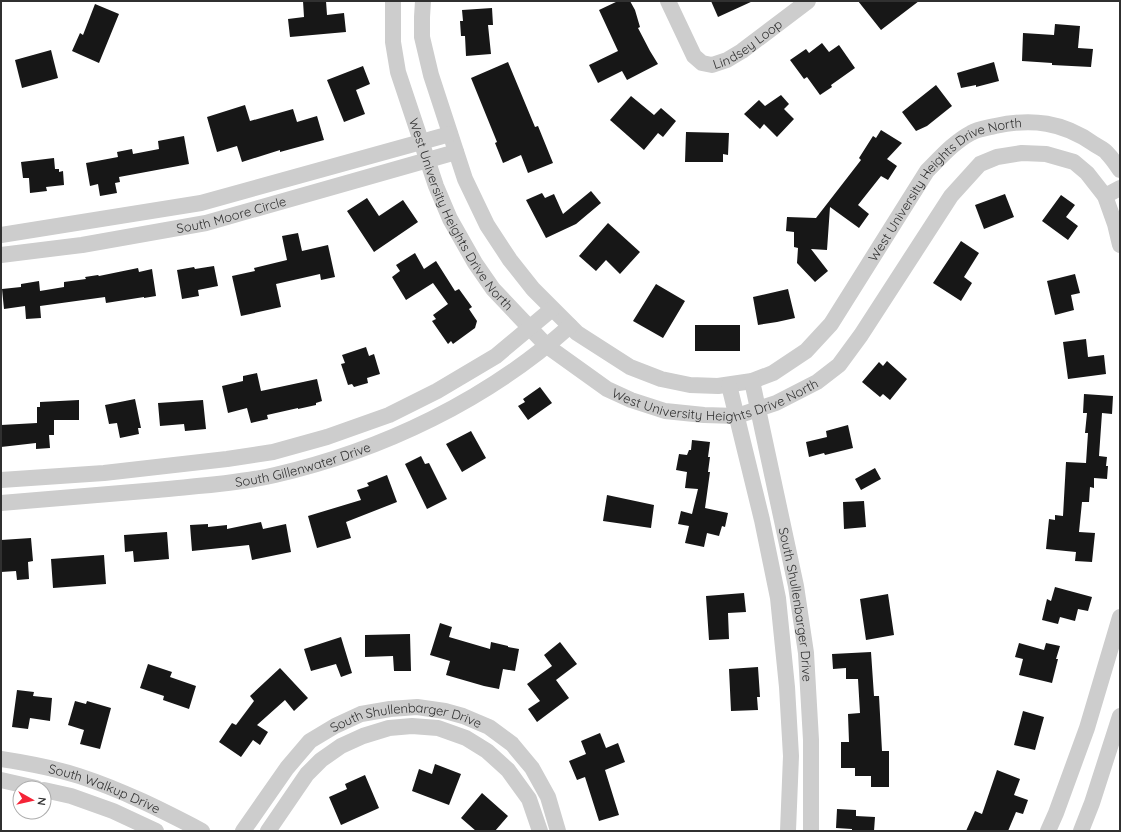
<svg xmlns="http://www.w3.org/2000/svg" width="1121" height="832" viewBox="0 0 1121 832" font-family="Quicksand,sans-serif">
	<rect width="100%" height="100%" fill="#fff"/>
	<!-- building -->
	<path fill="#171717" d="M303 1H326L327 15 344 13 346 32 290 37 288 19 304 17Z
		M618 1H630L635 10 640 27 638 28 650 51 658 64 627 80 622 71 598 83 589 65 618 51 599 10Z
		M711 1H753L718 17Z
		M858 1H919L881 30Z
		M95 4 119 14 99 63 72 51 80 33 83 35Z
		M492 8 493 25H488L491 54 466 56 465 36H461L460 21H463L462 10Z
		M1055 24 1080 26 1078 48 1093 49 1091 67 1052 65V63L1022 61 1023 33 1054 35Z
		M822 43 829 52 839 45 855 68 831 85 832 87 820 95 807 77 804 79 790 60 806 49 809 53Z
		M51 50 58 78 22 88 15 60Z
		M508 62 535 127 538 126 553 163 528 173 521 155 503 163 495 143 497 142 471 78Z
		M994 62 999 81 976 87V85L961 88 957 73Z
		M363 66 370 84 356 90 365 114 344 122 327 80Z
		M936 85 952 106 927 126 916 131 902 112Z
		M781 95 789 104 784 109 794 119 777 137 764 124 760 129 744 114 759 100 765 106Z
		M631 96 654 115 661 108 676 121 663 137 658 133 644 150 610 120Z
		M245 105 250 121 293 109 297 122 317 116 324 140 280 152V150L242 162 237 146 217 152 207 117Z
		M881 130 902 143 887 159 897 166 888 180 881 176 858 205 869 214 859 228 830 207 827 250 811 249 828 271 815 282 797 263 798 248 794 247V232L786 231 787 217 816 218 861 160 859 158 873 136 876 138Z
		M686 132 729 133 728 155 723 154V162H685Z
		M184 136 189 164 119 177 120 182 115 183 117 193 100 196 98 184 90 186 86 163 118 157 117 152 132 149 133 154 159 149 158 141Z
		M54 158 55 169H59V172L63 171 64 185 46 187 47 191 30 193 29 178H23L21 162Z
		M591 191 601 203 576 224 546 238 526 200 542 193 545 198 554 194 563 214Z
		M1005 194 1014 217 984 229 975 205Z
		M1061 195 1075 205 1066 217 1078 226 1068 240 1042 221Z
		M367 198 379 216 403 200 418 222 374 252 347 211Z
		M608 223 640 252 620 274 606 260 596 271 579 256Z
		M298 233 302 251 328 245 335 277 321 280 320 274 276 284 281 307 241 316 232 276 255 271 254 268 287 260 282 236Z
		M961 241 979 253 964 277 972 283 961 301 933 283Z
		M415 253 424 269 436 261 455 291 459 289 472 307 469 309 477 321 475 328 453 344 451 341 448 344 432 321 436 319 433 315 448 304 433 283 406 300 392 277 400 271 396 265Z
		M214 266 218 286 198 290 199 296 182 299 177 270 194 267 195 269Z
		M138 268 139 272 152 269 156 296 144 298V297L106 303 105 297 40 306 41 318 26 319 25 306 4 309 2 289 21 287V284L39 281 40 291 64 287V282L86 279 85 277 98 275 99 276Z
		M1075 274 1080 293 1071 295 1074 310 1055 315 1047 281Z
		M656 284 685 301 663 338 633 321Z
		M788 289 795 318 777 322 758 325 753 297Z
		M695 325H740V351H695Z
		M1086 339 1088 357 1104 355 1106 374 1068 379 1063 342Z
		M366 347 369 356 374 354 380 374 367 378 368 383 354 387 352 384 348 385 341 364 345 363 342 355Z
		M887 361 907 379 890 400 883 394 880 397 862 382 879 362 883 366Z
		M257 373 261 391 317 379 322 401 316 403V405L298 409V408L267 415 268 419 251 423 247 408 228 413 222 386 243 381V376Z
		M540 387 552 403 528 420 518 406 525 402 523 399Z
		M1084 394 1113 396 1112 414 1102 413 1099 456 1107 457 1106 466H1108L1107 479 1094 478V488L1090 487 1089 502H1082L1079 532 1095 533 1092 562 1075 561 1076 552 1046 549 1049 519 1055 520V515L1063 516 1066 462 1086 463 1088 433H1085L1087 413H1083Z
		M135 399 141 428H138L139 434 120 438 117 423 109 424 105 405Z
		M79 400V420H54V435H49L50 448 36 449V443L1 447V425L37 423V407H40V402Z
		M203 400 206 429 185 431 184 424 160 426 158 403Z
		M848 425 853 448 825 455 824 453 809 457 806 442 827 437 826 431Z
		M471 431 486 458 462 472 446 444Z
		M692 440 710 442 708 457H710L708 472H710L705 508 728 513 725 527 722 526 719 536 707 533 704 547 685 543 689 526 678 524 681 511 692 514 698 489 685 488 687 472 676 470 679 454 687 455 689 450H691Z
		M421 456 425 464 429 463 447 499 427 509 405 464Z
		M875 468 881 479 861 490 855 479Z
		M387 475 397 502 346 522 351 538 317 548 308 516 361 500 357 490 369 486 367 483Z
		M607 495 654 505 651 528 603 521Z
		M864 501 866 527 844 529 843 502Z
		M261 522 263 529 286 524 291 552 252 560 249 545 192 551 190 525 208 524V527L227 525V529Z
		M167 532 169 559 134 562 133 551 125 552 124 535Z
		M31 538 33 561 28 562 29 579 17 580 16 571 1 572V540Z
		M104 555 106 584 53 588 51 559Z
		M1055 587 1092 597 1088 611 1078 609 1075 621 1060 617 1058 624 1042 620 1047 599 1051 601Z
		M744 593 746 612 728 613 729 639 709 640 706 596Z
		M888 594 894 635 866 640 860 599Z
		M440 623 452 627 449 637 490 649 491 642 508 646V647L519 649 515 671 503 669 499 689 484 686 446 675 450 661 430 655Z
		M410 634 411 671H394L393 656 365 657V635Z
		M341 637 352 673 341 677 336 664 311 671 304 649Z
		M560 642 577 664 556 680 569 698 537 722 528 709 540 701 527 684 552 666 544 655Z
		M1019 643 1044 650 1046 643 1060 646 1056 659H1058L1052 683 1019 675 1023 659 1015 657Z
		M871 652 874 696H879L882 751H889V787H871V776H855V768H841V742H849L848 714 860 713 858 679H846V668L833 669 832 654Z
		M148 664 172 672 170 677 196 686 189 709 163 700 164 696 140 688Z
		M758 667 760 697H757L758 710 731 711 729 669Z
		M280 668 308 698 294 711 285 700 257 725 268 732 260 745 253 740 241 757 219 742 232 723 236 725 254 701 250 696Z
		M17 690 34 692 33 696 52 698 50 721 30 718 28 729 12 727Z
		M75 701 86 704 87 701 111 708 100 749 80 744 84 730 68 725Z
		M1023 711 1044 717 1035 750 1014 745Z
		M600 733 606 748 618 743 625 762 605 770 619 815 599 821 585 777 577 780 569 761 586 754 581 741Z
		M435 764 461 774 449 805 412 791 419 769 432 774Z
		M997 770 1020 779 1014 795 1028 800 1023 814 1016 812 1008 831H966L975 811 982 814Z
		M365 775 379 808 341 825 329 797 347 789 345 784Z
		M482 793 508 816 495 831H476L461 818Z
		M837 809 856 810V816L875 817 874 831H852V829L836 828Z"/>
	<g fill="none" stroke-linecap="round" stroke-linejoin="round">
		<!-- minor -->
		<g stroke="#cdcdcd" stroke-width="16">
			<path id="s1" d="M393 1V42L398 72 436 186 450 219 475 263 493 289 547 346 607 389 631 400 665 411 704 415 737 416 776 403 817 382 839 365 861 335 951 196 980 164 997 157 1022 153 1046 154 1074 162 1087 173 1105 196 1115 224 1120 245"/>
			<path id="s2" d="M423 1 422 17V37L431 75 465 179 487 225 510 260 533 289 577 333 630 367 661 379 690 385 718 386 752 381 773 373 806 351 831 324 927 171C941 157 954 142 971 133 978 129 987 128 995 126 1032 118 1063 122 1094 144 1098 147 1104 149 1107 153 1112 158 1116 164 1120 170"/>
			<path id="s3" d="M668 1 694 56 702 63 712 65 727 60 742 51 808 1"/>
			<path d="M1105 196 1120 188"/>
			<path d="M1 235 201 203 450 134"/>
			<path id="s4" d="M1 255 82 245 206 223 456 152"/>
			<path id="s5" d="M752 381 796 586 806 653 811 740V831"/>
			<path d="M729 385 762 520 778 598 787 687 791 756 788 831"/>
			<path d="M1 480 104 473 227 459 273 452 327 437 389 415 437 391 496 356 552 309"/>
			<path id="s6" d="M1 503C53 499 105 494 157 490 196 486 236 484 275 475 383 450 487 400 570 326"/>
			<path id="s7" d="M1 759C27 763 54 768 79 776 122 790 162 810 202 831"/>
			<path d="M1 780 36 788"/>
			<path d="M44 790 71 796 113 811 156 831"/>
			<path id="s8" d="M243 831 287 768 310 741 335 726 361 714 390 709 417 707 445 711 463 716 489 727 512 744 532 768 548 797 558 831"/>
			<path d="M268 831 307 774 321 760 341 746 363 736 389 728 412 726 438 728 466 738 487 751 508 770 529 799 540 831"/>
			<path d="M1048 831 1056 813 1087 728 1120 617"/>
			<path d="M1081 831 1092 803 1120 716"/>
		</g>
	</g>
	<g text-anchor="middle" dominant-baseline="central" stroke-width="4" stroke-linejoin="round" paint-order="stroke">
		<!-- street labels -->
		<g font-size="13" fill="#303030" stroke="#fff">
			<text stroke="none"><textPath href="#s3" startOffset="123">Lindsey Loop</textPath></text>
			<text stroke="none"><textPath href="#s2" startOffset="847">West University Heights Drive North</textPath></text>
			<text stroke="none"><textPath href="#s1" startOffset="228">West University Heights Drive North</textPath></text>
			<text stroke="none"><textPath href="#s4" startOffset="234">South Moore Circle</textPath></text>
			<text stroke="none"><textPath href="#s1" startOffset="576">West University Heights Drive North</textPath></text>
			<text stroke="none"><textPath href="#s6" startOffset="305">South Gillenwater Drive</textPath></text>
			<text stroke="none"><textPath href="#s5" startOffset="228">South Shullenbarger Drive</textPath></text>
			<text stroke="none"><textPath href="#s8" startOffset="215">South Shullenbarger Drive</textPath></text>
			<text stroke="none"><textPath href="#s7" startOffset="108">South Walkup Drive</textPath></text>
		</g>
	</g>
	<!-- border -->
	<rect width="1121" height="832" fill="none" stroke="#303030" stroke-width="4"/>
	<!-- north arrow -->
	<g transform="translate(32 800) rotate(98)"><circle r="19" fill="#ffffff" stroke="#acacac"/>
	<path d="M0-3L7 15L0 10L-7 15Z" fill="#f52437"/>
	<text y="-6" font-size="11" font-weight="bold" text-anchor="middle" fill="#303030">N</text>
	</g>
</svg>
